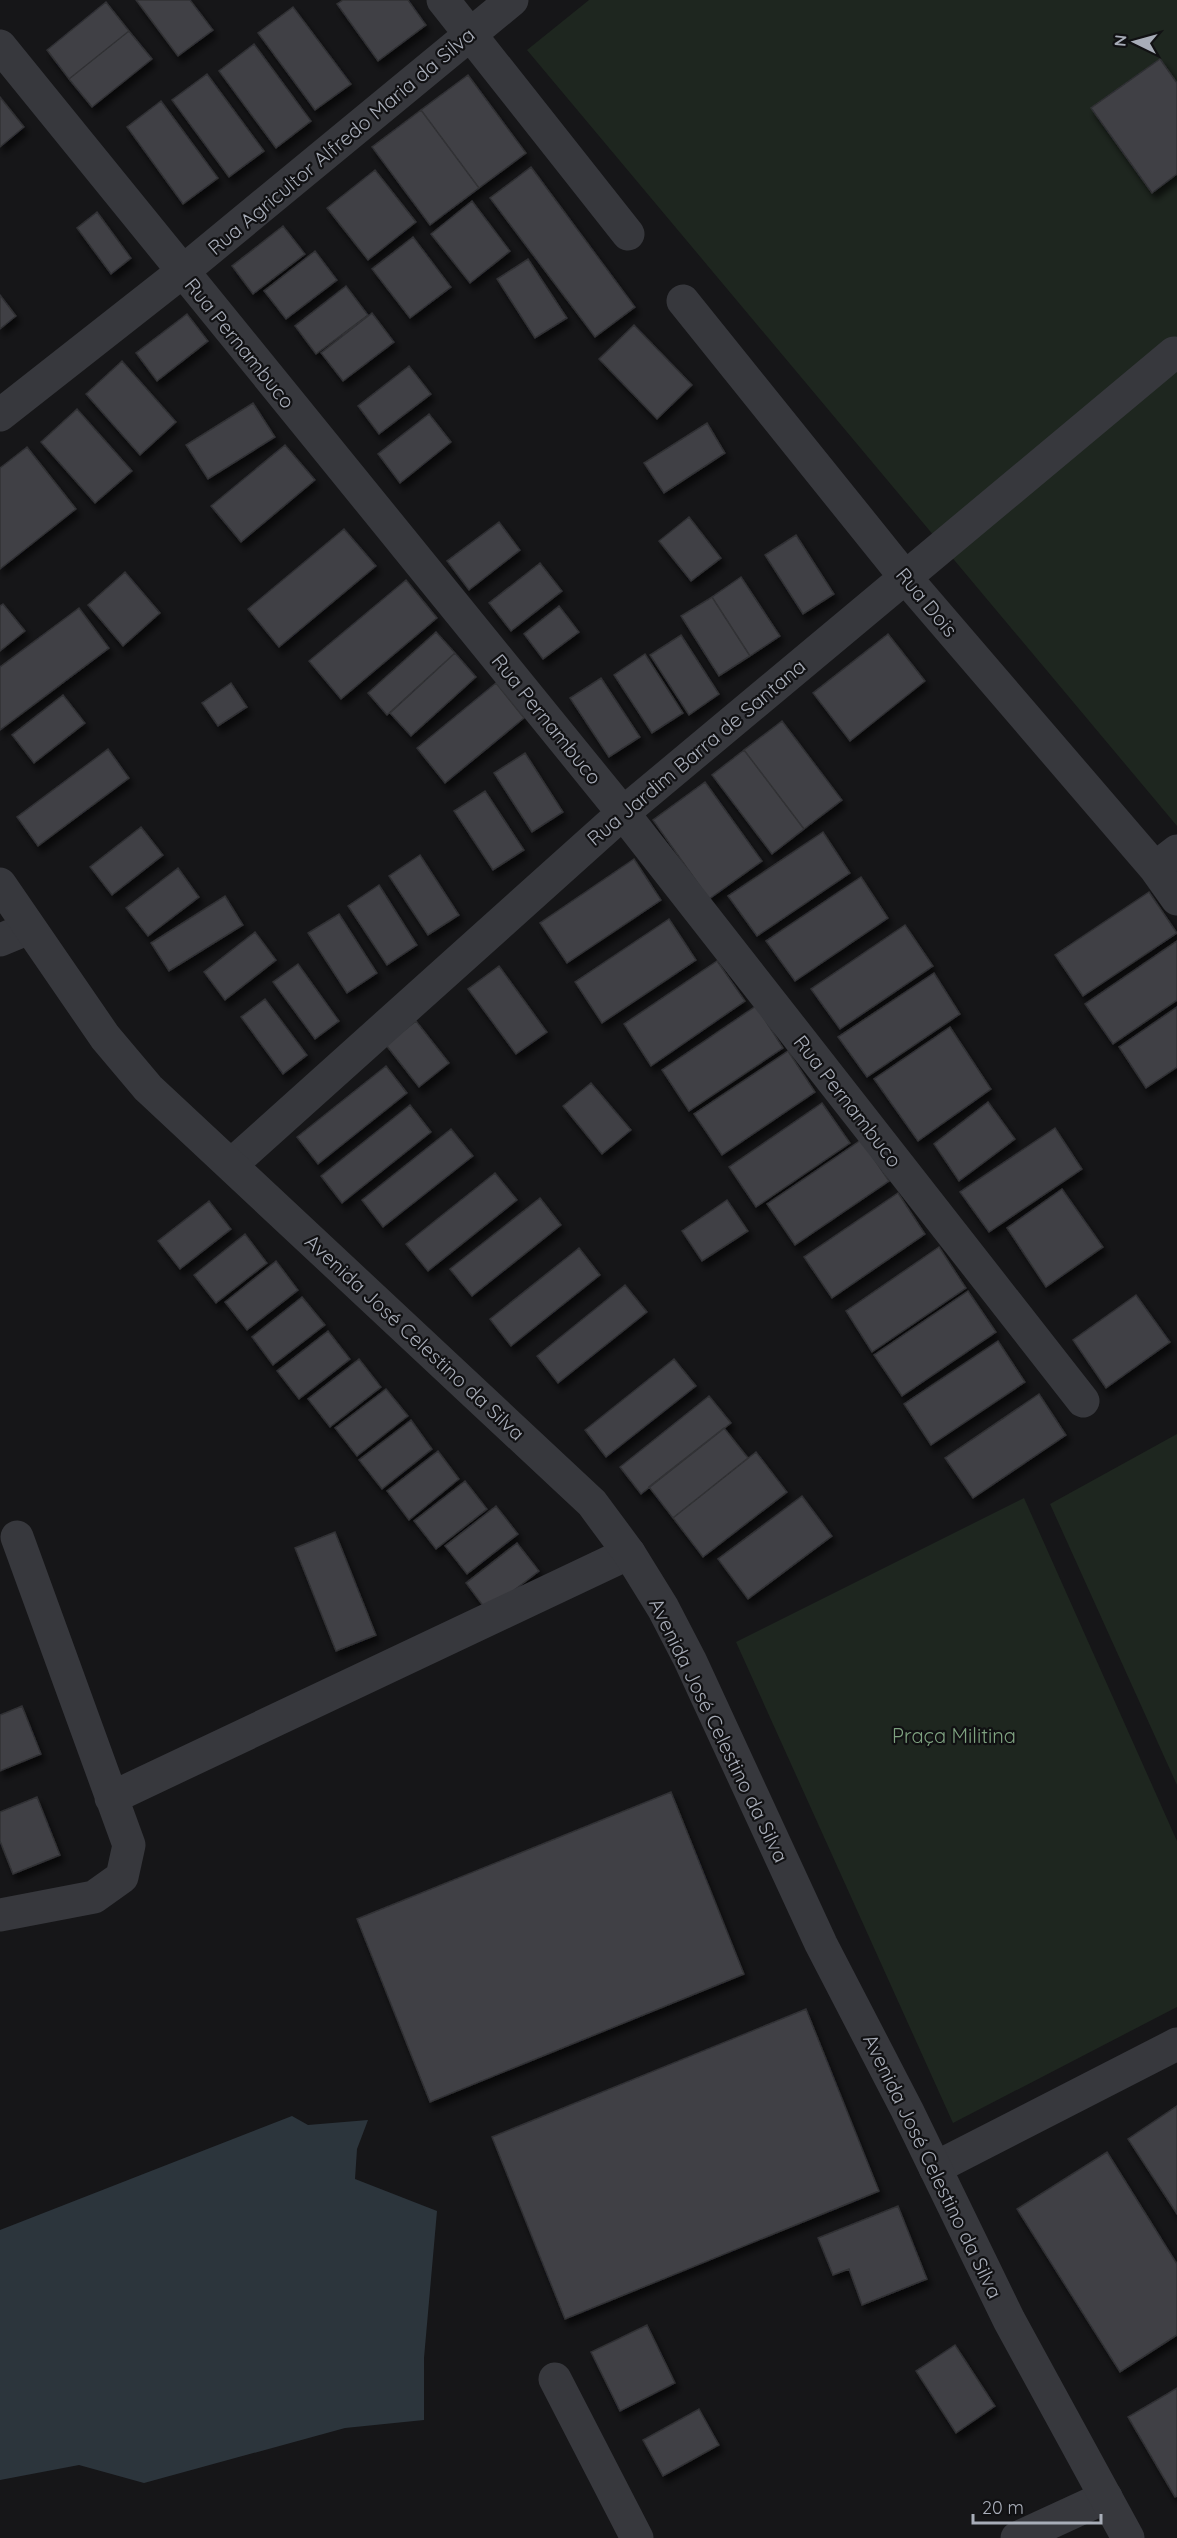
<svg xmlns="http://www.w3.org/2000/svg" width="1177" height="2538" viewBox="0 0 1177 2538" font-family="Quicksand,sans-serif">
	<defs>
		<filter id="shadow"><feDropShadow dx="3.5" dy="6" stdDeviation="3" flood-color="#0009"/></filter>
	</defs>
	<rect width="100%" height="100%" fill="#161618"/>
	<!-- green -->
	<path fill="#1e261f" d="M589 0H1177V826L527 50Z
		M1177 1434V1785L1050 1504Z
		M1024 1498 1177 1841V2007L953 2123 736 1642Z"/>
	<!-- water -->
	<path fill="#2c353c" d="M292 2116 308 2125 368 2120 357 2149 355 2179 437 2211 424 2358V2420L345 2428 144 2483 79 2465 0 2480V2230Z"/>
	<!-- building -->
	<path fill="#404145" stroke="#303034" stroke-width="1.5" filter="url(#shadow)" d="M136 0H190L213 30 178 56Z
		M343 0H408L426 25 378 61 337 4Z
		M106 2 129 31 69 79 47 50Z
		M293 7 351 84 315 110 258 33Z
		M129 31 152 59 92 107 69 79Z
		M254 44 311 121 276 148 219 71Z
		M1160 59 1177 83V174L1152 193 1091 108Z
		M207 74 264 151 229 177 172 100Z
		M468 75 526 153 479 188 421 110Z
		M0 97 24 127 0 147Z
		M161 101 218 178 183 204 127 127Z
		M421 110 479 188 430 225 372 147Z
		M531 167 635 307 595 337 490 198Z
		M375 170 416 222 368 260 327 208Z
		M472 201 510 251 470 283 431 234Z
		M97 212 131 258 111 274 77 228Z
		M283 226 305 254 253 294 232 266Z
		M413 237 451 287 410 318 372 269Z
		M315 251 337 280 286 319 264 291Z
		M528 259 567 318 535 338 497 279Z
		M346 286 368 315 316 354 295 326Z
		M0 295 16 316 0 329Z
		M372 313 394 342 343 381 321 353Z
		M187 314 208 341 157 381 136 353Z
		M634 325 692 385 657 419 599 359Z
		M122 361 176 422 140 455 86 394Z
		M409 366 431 394 379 434 358 406Z
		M253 403 275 437 208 479 186 445Z
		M77 409 132 471 95 503 41 442Z
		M429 414 451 442 400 483 378 454Z
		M707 423 725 453 664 493 644 463Z
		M285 445 315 480 241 542 211 506Z
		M27 447 76 509 0 569V468Z
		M689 517 721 558 691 581 659 541Z
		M499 522 520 550 469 590 447 561Z
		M344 529 376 566 279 647 248 609Z
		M796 535 834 594 803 614 765 555Z
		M540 563 562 591 511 631 489 603Z
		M125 572 160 613 123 646 88 605Z
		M741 577 780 636 750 656 712 597Z
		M406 580 437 618 341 699 309 661Z
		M712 597 750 656 719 676 681 616Z
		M3 604 25 631 0 651V606Z
		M559 606 579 632 543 659 524 634Z
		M79 608 109 648 0 730V667Z
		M436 632 455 653 387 715 368 693Z
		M888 634 925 681 850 741 813 693Z
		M681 635 719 694 689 715 650 655Z
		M455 653 476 677 411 736 390 713Z
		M645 654 683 713 652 733 614 675Z
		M601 678 640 737 609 757 570 698Z
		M231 683 247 707 218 726 202 703Z
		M496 683 524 718 445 783 417 748Z
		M63 695 85 723 34 763 12 735Z
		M782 721 842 800 804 829 744 750Z
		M108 749 129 778 38 846 17 817Z
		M744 750 804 829 772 854 712 775Z
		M525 753 563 812 532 832 494 773Z
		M705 782 762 861 709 899 653 820Z
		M485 791 524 850 493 870 454 811Z
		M141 827 163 855 112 895 90 867Z
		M823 832 850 873 757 936 728 896Z
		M420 855 459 915 428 935 389 876Z
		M634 859 661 900 567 963 540 923Z
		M178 868 199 897 148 936 126 908Z
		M861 877 888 918 795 981 766 941Z
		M379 885 417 945 387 965 348 906Z
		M1149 892 1177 933 1083 996 1055 955Z
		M225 896 243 925 169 971 151 943Z
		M339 914 377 973 347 993 308 933Z
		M669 919 696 960 602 1023 575 982Z
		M905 925 933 966 840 1029 811 989Z
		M255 932 276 960 225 1000 204 972Z
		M1177 941V1000L1113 1044 1085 1004Z
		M717 961 745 1001 651 1066 624 1024Z
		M298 964 339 1021 315 1039 273 982Z
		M499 966 547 1032 516 1054 468 989Z
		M934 973 960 1014 867 1077 838 1037Z
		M265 999 307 1055 283 1074 241 1017Z
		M756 1006 783 1048 689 1111 662 1070Z
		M1177 1007V1067L1146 1088 1119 1047Z
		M416 1021 449 1063 419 1087 386 1045Z
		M950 1027 991 1089 918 1141 874 1079Z
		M788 1051 815 1092 722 1155 694 1114Z
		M386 1066 407 1093 318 1164 297 1137Z
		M591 1083 631 1130 602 1154 563 1106Z
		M988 1102 1015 1139 959 1181 934 1144Z
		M822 1103 850 1143 756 1207 729 1167Z
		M410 1105 431 1132 342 1203 321 1176Z
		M1055 1128 1082 1169 989 1232 960 1192Z
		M451 1129 473 1156 383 1227 362 1200Z
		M861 1140 889 1181 795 1245 767 1204Z
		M495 1173 517 1200 428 1271 406 1244Z
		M1062 1189 1103 1247 1046 1287 1007 1228Z
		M898 1193 925 1234 832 1298 804 1257Z
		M540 1198 561 1225 472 1296 450 1269Z
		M727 1200 748 1231 702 1261 682 1231Z
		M209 1201 231 1229 180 1269 158 1241Z
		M245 1234 267 1263 216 1303 194 1275Z
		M939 1247 966 1288 872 1352 846 1311Z
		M579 1248 600 1275 511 1346 490 1319Z
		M276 1261 298 1290 247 1330 225 1302Z
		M625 1285 647 1312 558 1383 537 1356Z
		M968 1291 996 1332 902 1396 874 1355Z
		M1136 1295 1170 1342 1106 1388 1073 1340Z
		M302 1297 325 1325 273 1365 252 1337Z
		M328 1331 350 1359 299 1399 277 1371Z
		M998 1341 1025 1382 931 1445 904 1404Z
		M359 1359 381 1387 330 1427 308 1399Z
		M674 1359 696 1386 606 1457 585 1430Z
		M386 1389 408 1416 357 1456 335 1428Z
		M1039 1394 1066 1435 973 1498 945 1458Z
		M709 1396 731 1423 641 1494 620 1467Z
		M411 1420 432 1449 382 1489 359 1460Z
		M724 1428 748 1458 673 1518 649 1487Z
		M438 1451 459 1479 409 1520 387 1491Z
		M756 1452 787 1492 703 1557 673 1518Z
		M465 1481 487 1509 436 1549 414 1521Z
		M802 1496 832 1536 748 1599 718 1559Z
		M496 1506 518 1534 467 1574 445 1546Z
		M335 1532 376 1635 336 1651 295 1548Z
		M517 1543 539 1571 487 1611 466 1583Z
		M22 1706 41 1754 0 1771V1715Z
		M671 1792 744 1974 430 2102 357 1919Z
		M37 1797 60 1855 13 1874 0 1841V1812Z
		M806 2009 879 2191 565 2319 492 2137Z
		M1177 2106V2214L1128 2139Z
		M1107 2152 1177 2264V2335L1120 2372 1017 2209Z
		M898 2206 927 2279 862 2305 849 2269 833 2275 818 2238Z
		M647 2325 675 2383 620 2411 591 2352Z
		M955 2345 995 2406 956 2433 916 2371Z
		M1177 2388V2496L1175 2497 1128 2417Z
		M699 2409 719 2445 663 2476 643 2440Z"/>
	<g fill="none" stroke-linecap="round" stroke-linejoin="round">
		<!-- minor -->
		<path stroke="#37383d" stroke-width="33" d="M443 0 628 234
			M0 46 623 813 1083 1401
			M683 301 905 577 1155 868 1177 899
			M0 415 182 272 512 0
			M1155 868 1177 851
			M0 940 29 928
			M231 1165 623 813 1174 353
			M111 1798 629 1553
			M0 1915 94 1897 122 1877 129 1845 17 1537
			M935 2168 1177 2044
			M555 2379 637 2538
			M1017 2538 1106 2497"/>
		<!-- tertiary -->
		<path stroke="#37383d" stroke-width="33" d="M0 884 105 1037 148 1088 592 1503 629 1553 663 1608 690 1660 821 1944 907 2110 1009 2320 1128 2538"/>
	</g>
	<g text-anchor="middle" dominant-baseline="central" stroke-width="4.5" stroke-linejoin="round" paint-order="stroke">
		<!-- street labels -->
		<g font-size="20" fill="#a8adb8" stroke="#111113">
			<text transform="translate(341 141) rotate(-40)">Rua Agricultor Alfredo Maria da Silva</text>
			<text transform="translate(240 343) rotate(51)">Rua Pernambuco</text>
			<text transform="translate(927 602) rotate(50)">Rua Dois</text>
			<text transform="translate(547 719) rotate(51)">Rua Pernambuco</text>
			<text transform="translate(696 752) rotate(-40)">Rua Jardim Barra de Santana</text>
			<text transform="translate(848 1101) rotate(52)">Rua Pernambuco</text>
			<text transform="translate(415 1337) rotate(43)">Avenida José Celestino da Silva</text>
			<text transform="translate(719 1730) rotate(64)">Avenida José Celestino da Silva</text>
			<text transform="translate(933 2166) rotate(64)">Avenida José Celestino da Silva</text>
		</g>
		<!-- park labels -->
		<g font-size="20" fill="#7fa381" stroke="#111113">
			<text x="954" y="1735">Praça Militina</text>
		</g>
	</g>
	<!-- north arrow -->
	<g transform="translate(1135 42) rotate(275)" stroke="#111113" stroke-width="4.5" paint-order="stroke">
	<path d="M0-4.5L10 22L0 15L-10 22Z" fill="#a8adb8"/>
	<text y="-9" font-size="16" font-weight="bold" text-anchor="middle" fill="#a8adb8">N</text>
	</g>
	<!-- scale -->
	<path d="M973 2514v9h128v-9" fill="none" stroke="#a8adb8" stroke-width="3"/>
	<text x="982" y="2514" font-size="18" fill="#a8adb8" stroke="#111113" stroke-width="4.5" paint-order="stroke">20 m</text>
</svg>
